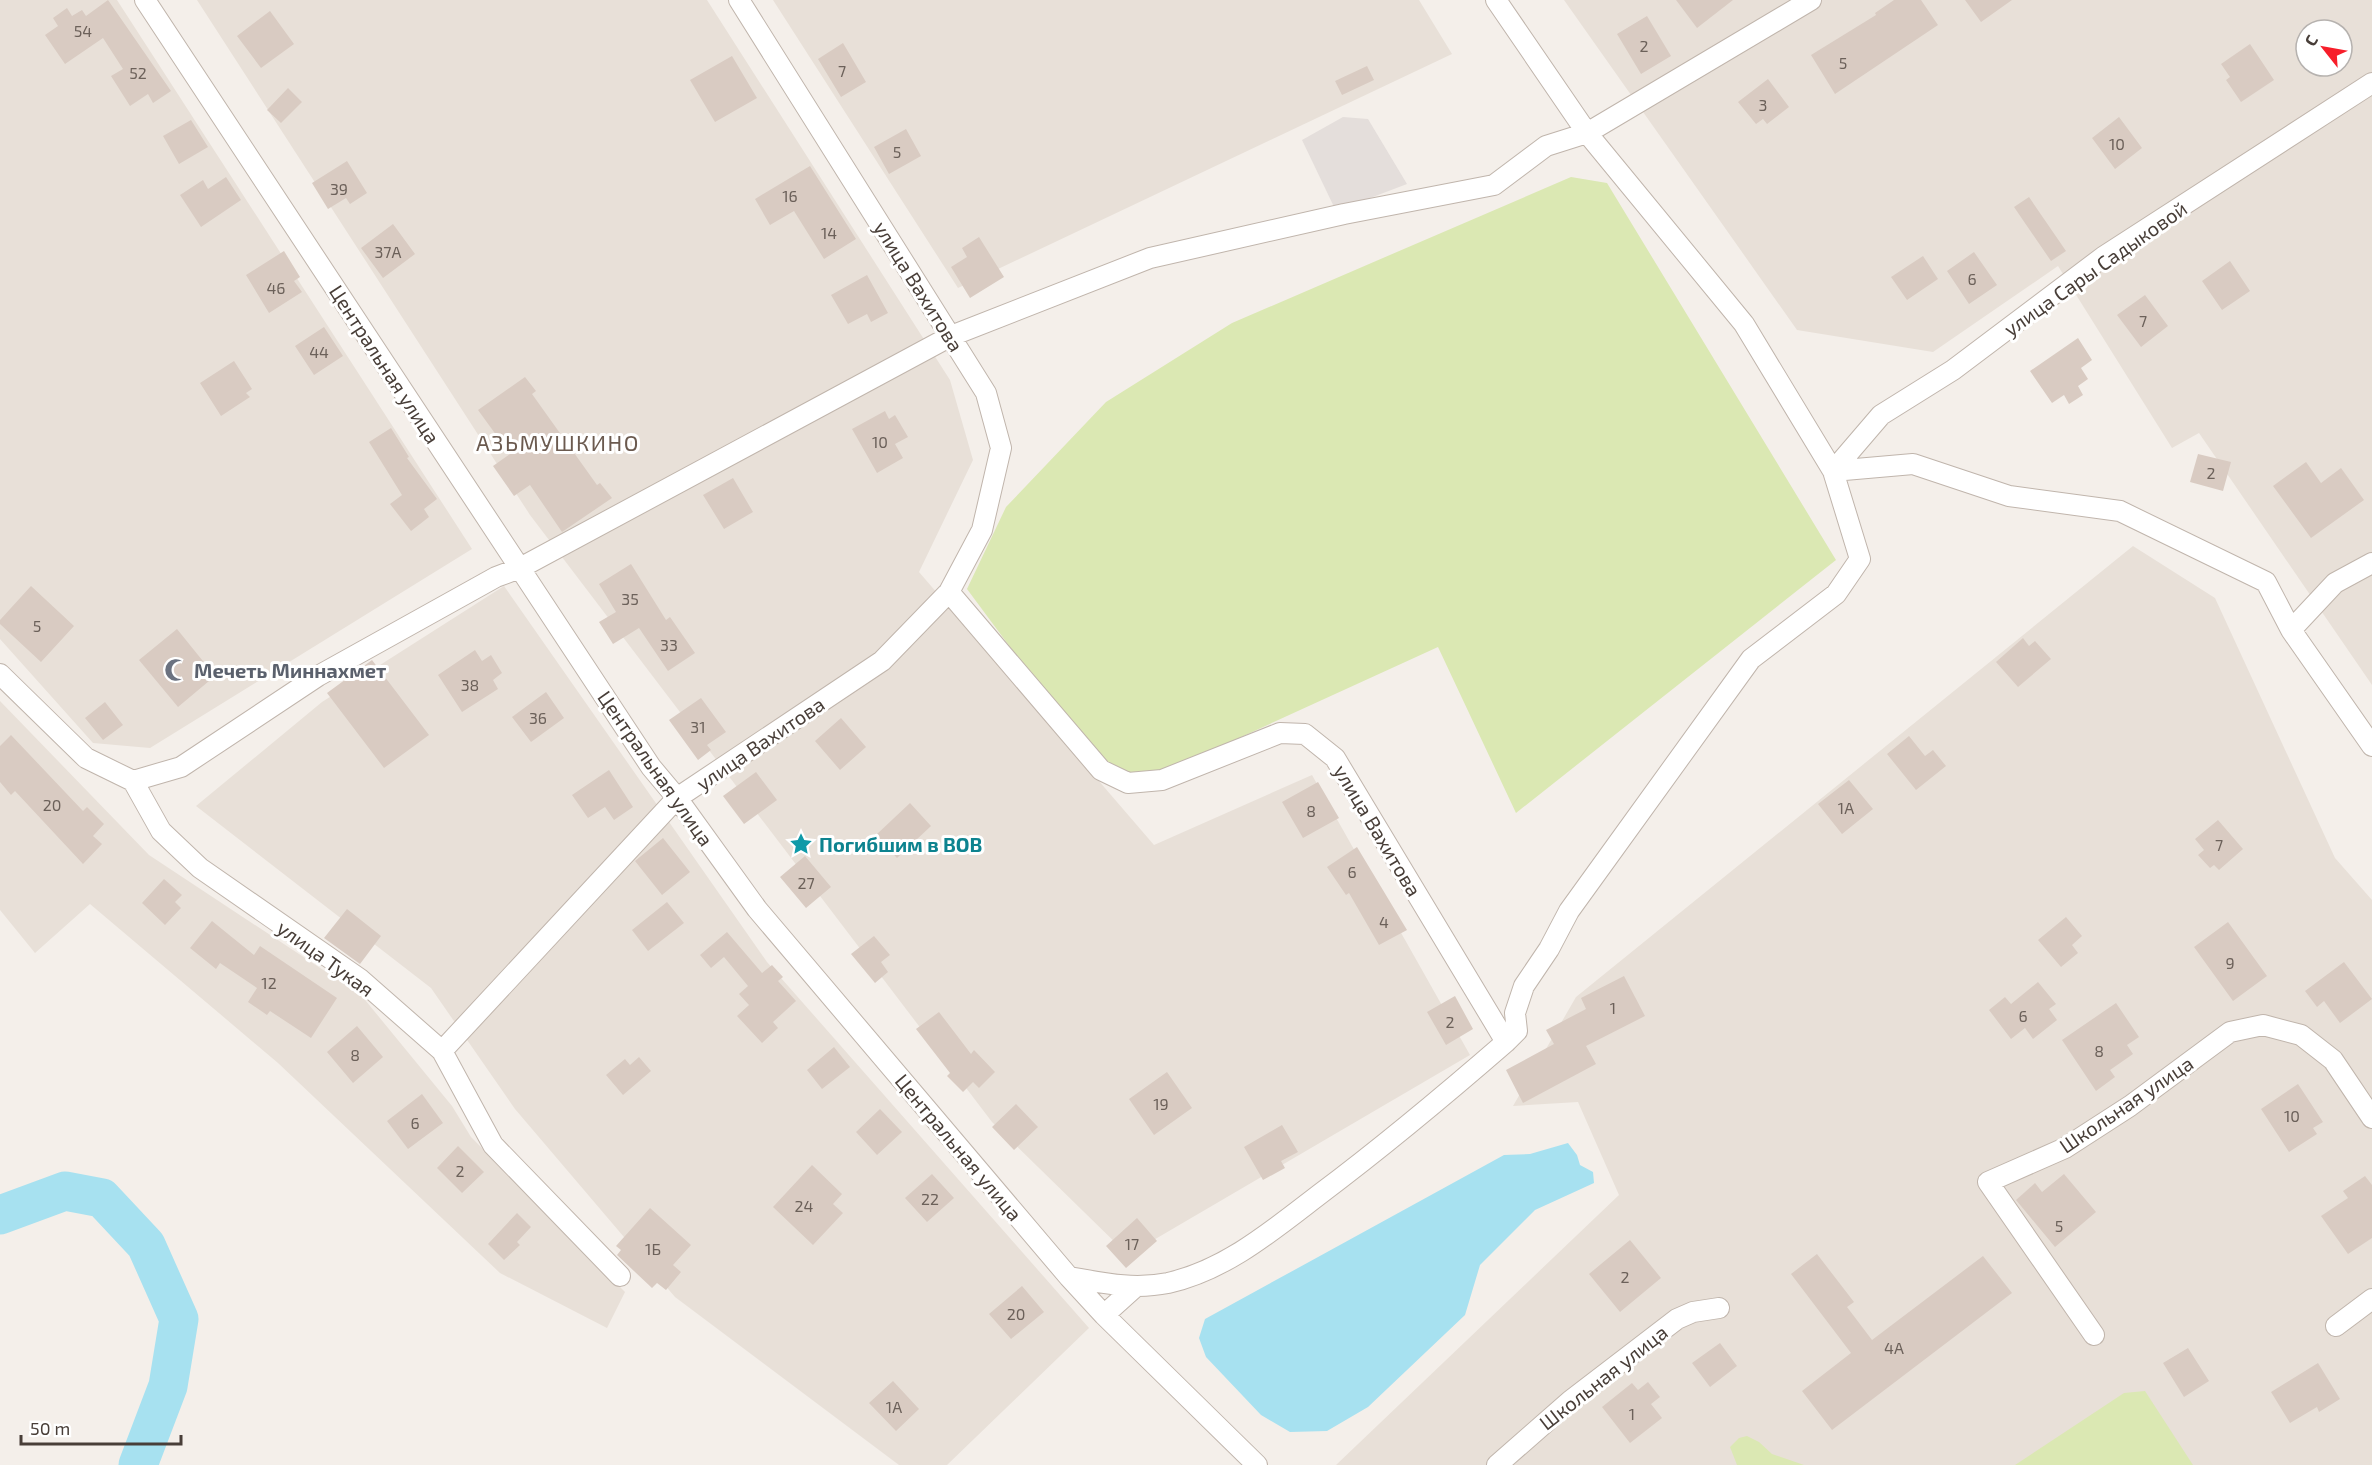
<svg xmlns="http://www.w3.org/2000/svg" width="2372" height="1465" viewBox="0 0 2372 1465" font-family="'Exo 2',sans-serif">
	<rect width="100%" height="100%" fill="#f4efea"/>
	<!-- residential -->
	<path fill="#e8e0d8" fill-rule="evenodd" d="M0 0H117L472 549 150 748 93 743 0 639Z
		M197 0H707L950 380 973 460 919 572 1154 845 1312 775 1470 1055 1128 1255 992 1122 530 515Z
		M773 0H1419L1452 54 958 288Z
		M1564 0H2372V685L2199 433 2172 448 2058 266 1933 352 1797 330ZM2306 30H2342V66H2306Z
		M2133 546 2215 598 2335 858 2372 900V1465H1336L1619 1195 1578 1102 1513 1106 1576 997Z
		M504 586 767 962 1089 1328 947 1465H899L675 1297 515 1109 431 988 196 806 322 702Z
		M0 701 149 855 361 995 452 1106 471 1137 625 1292 607 1328 500 1273 278 1063 90 904 35 953 0 910Z"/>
	<!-- industrial -->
	<path fill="#e4dedb" d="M1343 117 1368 119 1407 184 1336 211 1302 140Z"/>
	<!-- green -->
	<path fill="#dbe8b3" d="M1571 177 1607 183 1836 560 1516 813 1438 647 1169 770 1131 774 1106 763 1036 682 967 589 1006 507 1106 402 1232 323Z
		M2145 1391 2193 1465H2015L2124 1393Z
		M1747 1436 1759 1442 1772 1454 1804 1465H1737L1730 1447 1739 1438Z"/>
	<!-- water -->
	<path fill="#a7e1f0" d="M1568 1143 1577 1155 1580 1165 1593 1172 1594 1183 1535 1210 1480 1265 1465 1315 1368 1407 1327 1431 1290 1432 1261 1415 1206 1357 1199 1338 1205 1319 1504 1155 1530 1154Z"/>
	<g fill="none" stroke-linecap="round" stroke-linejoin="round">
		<!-- river -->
		<path stroke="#a7e1f0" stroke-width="39" d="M0 1215 65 1191 102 1198 146 1245 179 1319 168 1386 138 1465"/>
	</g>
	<!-- building -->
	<path fill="#d9cbc2" d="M108 0 171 91 153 103 148 94 130 106 111 76 123 69 103 38 65 64 45 35 58 26 53 18 67 8 72 16 82 10 86 16Z
		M1676 0H1733L1697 28Z
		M1894 0H1921L1938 25 1835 94 1811 55 1876 15 1875 13Z
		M1965 0H2012L1981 22Z
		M270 11 294 44 261 68 237 36Z
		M1647 16 1671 56 1641 74 1617 34Z
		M843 43 866 82 841 97 818 59Z
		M2250 44 2274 80 2241 102 2226 80 2230 77 2221 64Z
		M732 56 757 98 715 122 690 80Z
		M1367 66 1374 80 1342 95 1335 81Z
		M1768 79 1789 107 1767 124 1763 119 1756 124 1738 102Z
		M288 88 302 102 281 123 267 110Z
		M2119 117 2142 148 2115 169 2092 138Z
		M191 120 208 147 179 164 163 136Z
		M906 129 921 156 889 174 874 147Z
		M347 161 367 193 350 204 346 198 328 209 312 183Z
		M810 166 856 239 824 259 794 211 770 225 755 199Z
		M226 177 241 200 201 227 180 195 203 180 208 189Z
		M2029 197 2066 251 2051 261 2014 207Z
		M393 224 415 254 383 278 361 248Z
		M979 237 1004 277 970 298 951 267 967 257 962 248Z
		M284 251 300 277 294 281 302 292 269 313 246 275Z
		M1974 252 1997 285 1969 304 1947 271Z
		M1923 256 1938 279 1907 300 1891 277Z
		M2230 261 2250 291 2222 310 2202 281Z
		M867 275 888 313 871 322 867 314 848 324 831 295Z
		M2145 295 2168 326 2141 347 2117 315Z
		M324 327 343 356 314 375 295 346Z
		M2078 338 2092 360 2081 368 2088 379 2078 386 2083 395 2069 404 2064 395 2052 403 2030 371Z
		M234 361 252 389 246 393 250 397 221 416 200 383Z
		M525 377 536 391 532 394 597 485 600 483 612 498 562 532 530 485 514 496 493 466 510 454 478 410Z
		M885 411 889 419 895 415 908 437 895 444 903 458 877 473 852 429Z
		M391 428 409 457 407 458 437 499 424 509 429 517 411 531 390 504 402 495 369 442Z
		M2198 454 2231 462 2223 491 2190 482Z
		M2306 462 2321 483 2341 468 2364 500 2311 538 2273 486Z
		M733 478 753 512 724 529 703 495Z
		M631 564 666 620 670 617 695 653 668 671 639 628 613 644 599 622 616 612 599 584Z
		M31 586 74 626 41 662 0 624V620Z
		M177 629 215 676 178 707 139 660Z
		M2023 638 2029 646 2035 641 2051 659 2018 687 1996 662Z
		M475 650 482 661 491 655 502 673 493 680 498 689 462 712 438 675Z
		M372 660 429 735 384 768 327 693Z
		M546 692 564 718 531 742 512 717Z
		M701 698 726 732 707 745 711 750 698 760 669 720Z
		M105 702 123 725 103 740 85 718Z
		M841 718 866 747 840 770 815 741Z
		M11 735 83 811 87 807 104 824 93 836 102 844 83 864 15 791 11 795 0 782V746Z
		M1909 736 1925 756 1933 750 1946 766 1916 790 1887 754Z
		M609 770 633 807 614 820 605 807 588 818 572 795Z
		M756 772 777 800 744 824 723 796Z
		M1849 780 1873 809 1842 834 1818 804Z
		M1318 782 1339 818 1303 838 1282 802Z
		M910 803 931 826 897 858 876 835Z
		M2218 820 2243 849 2219 870 2214 865 2210 868 2198 855 2204 850 2195 839Z
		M663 838 690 872 662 895 635 861Z
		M1357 847 1407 930 1379 945 1349 893 1346 895 1327 867Z
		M805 856 831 887 806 908 780 877Z
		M164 879 182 895 175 902 181 908 165 925 142 903Z
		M667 902 684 923 648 951 632 930Z
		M347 909 381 936 360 964 324 938Z
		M2066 917 2082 936 2072 945 2078 953 2061 967 2038 940Z
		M212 921 254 955 260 946 337 998 311 1038 270 1011 267 1015 248 1002 257 988 220 963 216 969 190 948Z
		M2228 922 2267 976 2233 1001 2194 947Z
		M727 932 762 973 772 965 783 977 778 981 796 1001 773 1022 778 1028 762 1043 737 1016 749 1005 739 994 748 986 724 957 711 968 700 955Z
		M874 936 890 955 881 962 888 972 875 983 851 954Z
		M2344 962 2372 999 2340 1023 2324 1001 2317 1007 2305 991Z
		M1624 976 1645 1016 1586 1046 1596 1064 1523 1103 1506 1070 1554 1044 1546 1030 1586 1009 1581 998Z
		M2038 982 2056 1004 2049 1009 2057 1020 2033 1039 2025 1028 2011 1039 1989 1010 2005 997 2011 1004Z
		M1455 996 1473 1029 1446 1045 1427 1012Z
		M2116 1003 2139 1037 2127 1045 2133 1054 2110 1070 2115 1077 2096 1091 2062 1040Z
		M939 1012 971 1054 974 1050 995 1072 979 1088 973 1082 963 1092 947 1076 950 1073 916 1029Z
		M357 1026 383 1057 353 1083 327 1052Z
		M834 1047 850 1067 822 1089 807 1070Z
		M639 1057 651 1071 623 1095 606 1075 625 1059 630 1065Z
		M1167 1072 1192 1108 1154 1135 1129 1099Z
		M2298 1084 2323 1122 2313 1128 2317 1134 2289 1152 2261 1109Z
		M422 1094 443 1123 408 1149 387 1121Z
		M1016 1104 1038 1127 1014 1150 992 1127Z
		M880 1109 902 1132 877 1155 856 1132Z
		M1282 1125 1298 1152 1281 1161 1285 1168 1263 1180 1244 1147Z
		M458 1146 484 1172 462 1193 437 1168Z
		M812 1165 842 1194 833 1204 843 1213 813 1245 773 1207Z
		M932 1174 954 1198 927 1222 905 1198Z
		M2064 1174 2096 1212 2055 1247 2016 1200 2035 1183 2042 1192Z
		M2365 1176 2372 1185V1238L2348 1254 2321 1216 2348 1198 2343 1191Z
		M650 1208 691 1245 673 1265 681 1272 666 1290 657 1283 652 1288 617 1255 621 1250 616 1246Z
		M517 1213 531 1227 517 1242 520 1245 504 1260 488 1244Z
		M1137 1218 1157 1241 1126 1268 1106 1246Z
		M1630 1240 1661 1278 1620 1312 1589 1274Z
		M1817 1254 1854 1302 1847 1307 1872 1340 1983 1256 2012 1293 1832 1430 1802 1391 1851 1353 1791 1274Z
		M1022 1286 1044 1312 1011 1339 989 1314Z
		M1720 1343 1737 1366 1710 1387 1692 1363Z
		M2188 1348 2209 1381 2184 1397 2163 1363Z
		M2318 1363 2340 1399 2319 1412 2317 1407 2290 1423 2271 1392Z
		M893 1381 919 1409 896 1431 869 1403Z
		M1648 1382 1660 1397 1651 1404 1662 1418 1630 1443 1602 1407 1632 1383 1638 1390Z"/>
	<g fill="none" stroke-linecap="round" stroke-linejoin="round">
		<!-- minor casing -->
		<g stroke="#c0b5ac" stroke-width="22">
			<path id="minor" d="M145 0 651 767 677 798 757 909 1069 1277 1104 1315 1257 1465
				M1496 0 1587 133 1811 0
				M949 592 1101 770 1128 783 1162 780 1280 733 1305 734 1335 758 1506 1042
				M2291 630 2335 583 2372 563
				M0 674 86 758 133 781 161 831 200 868 360 979 442 1051 493 1145 620 1276
				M133 781 181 767 318 676 496 577 520 568 951 336 1150 258 1344 214 1494 185 1546 146 1587 133 1744 324 1833 471 1913 464 2009 496 2120 511 2266 582 2291 630 2372 746
				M442 1051 677 798 882 661 949 592 982 530 1001 448 986 393 739 0
				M1069 1277C1103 1283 1133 1290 1168 1283 1226 1270 1273 1230 1320 1194 1384 1146 1445 1095 1506 1042L1517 1031 1515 1013 1524 986 1549 949 1569 911 1751 659 1836 594 1860 559 1833 471 1881 415 1953 370 2103 257 2372 83
				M1104 1315 1134 1288
				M2336 1326 2372 1299
				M2094 1335 1988 1182 2065 1148 2130 1106 2230 1032 2263 1025 2301 1035 2333 1060 2372 1118
				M1497 1465 1570 1401 1677 1319 1693 1312 1719 1308"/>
		</g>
		<!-- minor -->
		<use href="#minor" stroke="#fff" stroke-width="20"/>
	</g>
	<!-- icons -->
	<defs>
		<g id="mosque-bare" transform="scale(1.8)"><path d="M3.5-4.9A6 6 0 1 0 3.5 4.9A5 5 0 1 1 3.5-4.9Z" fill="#6b7280" stroke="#fff" stroke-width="2.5" paint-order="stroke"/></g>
		<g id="sight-bare" transform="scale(1.8)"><path d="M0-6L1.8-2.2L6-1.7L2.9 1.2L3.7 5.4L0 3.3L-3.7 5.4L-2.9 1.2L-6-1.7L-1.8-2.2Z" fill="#0f9aa8" stroke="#fff" stroke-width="2.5" paint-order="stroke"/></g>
	</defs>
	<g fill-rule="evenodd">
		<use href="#mosque-bare" x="176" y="670"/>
		<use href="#sight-bare" x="801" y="844"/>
	</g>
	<g text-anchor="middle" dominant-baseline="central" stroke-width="6" stroke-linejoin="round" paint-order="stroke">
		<!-- number labels -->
		<g font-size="16" fill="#6c615a">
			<text x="83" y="30">54</text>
			<text x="1644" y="45">2</text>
			<text x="1843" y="62">5</text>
			<text x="842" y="70">7</text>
			<text x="138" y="72">52</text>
			<text x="1763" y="104">3</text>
			<text x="2117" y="143">10</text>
			<text x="897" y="151">5</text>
			<text x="339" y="188">39</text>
			<text x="790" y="195">16</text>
			<text x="829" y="232">14</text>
			<text x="388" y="251">37А</text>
			<text x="1972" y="278">6</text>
			<text x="276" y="287">46</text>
			<text x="2143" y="320">7</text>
			<text x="319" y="351">44</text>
			<text x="880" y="441">10</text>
			<text x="2211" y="472">2</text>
			<text x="630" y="598">35</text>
			<text x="37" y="625">5</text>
			<text x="669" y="644">33</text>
			<text x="470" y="684">38</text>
			<text x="538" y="717">36</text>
			<text x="698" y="726">31</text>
			<text x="52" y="804">20</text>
			<text x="1846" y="807">1А</text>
			<text x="1311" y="810">8</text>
			<text x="2219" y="844">7</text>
			<text x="1352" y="871">6</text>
			<text x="806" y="882">27</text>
			<text x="1384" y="921">4</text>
			<text x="2230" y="962">9</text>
			<text x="269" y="982">12</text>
			<text x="1613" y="1007">1</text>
			<text x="2023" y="1015">6</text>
			<text x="1450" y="1021">2</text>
			<text x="2099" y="1050">8</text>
			<text x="355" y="1054">8</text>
			<text x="1161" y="1103">19</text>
			<text x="2292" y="1115">10</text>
			<text x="415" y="1122">6</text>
			<text x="460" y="1170">2</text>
			<text x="930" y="1198">22</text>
			<text x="804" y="1205">24</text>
			<text x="2059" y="1225">5</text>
			<text x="1132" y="1243">17</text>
			<text x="653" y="1248">1Б</text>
			<text x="1625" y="1276">2</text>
			<text x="1016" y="1313">20</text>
			<text x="1894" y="1347">4А</text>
			<text x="894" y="1406">1А</text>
			<text x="1632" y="1413">1</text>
		</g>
		<!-- street labels -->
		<g font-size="20" fill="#483e38" stroke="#fff">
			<text transform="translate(2095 268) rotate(-35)">улица Сары Садыковой</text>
			<text transform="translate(919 286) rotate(58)">улица Вахитова</text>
			<text transform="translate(385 364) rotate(57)">Центральная улица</text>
			<text transform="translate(760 743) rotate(-34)">улица Вахитова</text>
			<text transform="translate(656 768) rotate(55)">Центральная улица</text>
			<text transform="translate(1378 830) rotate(59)">улица Вахитова</text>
			<text transform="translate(326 958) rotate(36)">улица Тукая</text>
			<text transform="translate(2126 1104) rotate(-34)">Школьная улица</text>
			<text transform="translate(959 1147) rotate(50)">Центральная улица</text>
			<text transform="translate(1603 1377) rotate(-38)">Школьная улица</text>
		</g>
		<!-- worship labels -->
		<g font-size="20" font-weight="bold" fill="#5b616d" stroke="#fff" text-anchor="start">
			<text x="194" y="670">Мечеть Миннахмет</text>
		</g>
		<!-- culture labels -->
		<g font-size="20" font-weight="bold" fill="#0d838f" stroke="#fff" text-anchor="start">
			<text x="819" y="844">Погибшим в ВОВ</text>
		</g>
		<!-- quarter labels -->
		<g font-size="22" letter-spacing="1.5" fill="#6b5a4f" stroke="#fff">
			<text x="558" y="442">АЗЬМУШКИНО</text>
		</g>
	</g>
	<!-- north arrow -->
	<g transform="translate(2324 48) rotate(301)"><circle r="28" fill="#ffffff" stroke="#b6b2af" stroke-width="1.5"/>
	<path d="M0-4.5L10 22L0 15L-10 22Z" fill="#f71e2a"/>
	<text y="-9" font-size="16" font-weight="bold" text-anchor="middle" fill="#483e38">С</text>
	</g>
	<!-- scale -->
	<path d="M21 1435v9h160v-9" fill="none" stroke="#483e38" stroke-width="3"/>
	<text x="30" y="1435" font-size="18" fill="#483e38" stroke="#ffffff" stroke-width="4.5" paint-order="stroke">50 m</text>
</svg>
